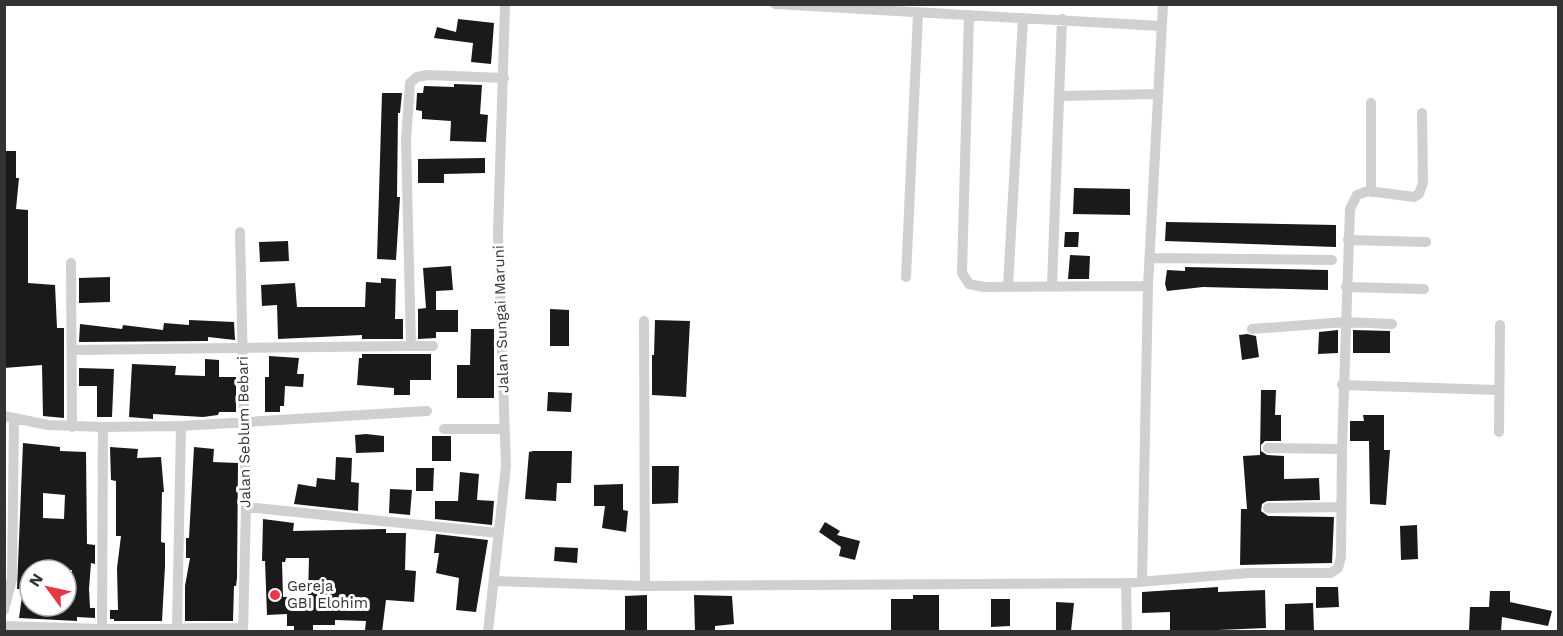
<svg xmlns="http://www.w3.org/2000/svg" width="1563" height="636" viewBox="0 0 1563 636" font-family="'Work Sans',sans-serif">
	<rect width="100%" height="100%" fill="#fff"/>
	<!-- building -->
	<path fill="#1a1a1a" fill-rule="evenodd" d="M458 19 494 23 491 64 471 62 473 43 434 38 437 27 456 32Z
		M454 84 482 85 480 114 488 115 486 142 450 141 451 121 422 119V111L416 110 417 93H423L424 86 454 87Z
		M382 93H402L400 113H398L397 197H400L396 260 377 259Z
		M4 151H16V178H19L16 209 28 210V283L55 285 57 328H64V418L43 416 42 365 4 368Z
		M485 158V173L444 174V183H418V159Z
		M1074 188 1130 189V215L1073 214Z
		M1166 222 1336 225V247L1165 241Z
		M1065 232H1079L1078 247H1064Z
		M288 241 289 261 260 262 259 242Z
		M1070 255 1090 256 1089 279H1068Z
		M451 266 453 290 436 291V310H458V332H436V338L418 339V309L426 308 423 268Z
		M1185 267 1328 270V290L1203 287 1167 291 1165 284 1167 270 1185 271Z
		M110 277V302L79 303V278Z
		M381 278 396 279 395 319H403V339H362V335L278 339 277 305 262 306 261 285 295 283 297 307H365L366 282 381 283Z
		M550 309 569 310V346H550Z
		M189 320 234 322 235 340 208 337V341L79 342 80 324 122 329 123 325 163 330 164 323 189 325Z
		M655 320 690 321 686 397 652 395V355H654Z
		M471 329H494V398H457V365H470Z
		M1338 330V353L1318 354 1319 332Z
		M1353 330 1390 331V353H1353Z
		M1247 334 1256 336 1259 357 1242 360 1239 335Z
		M362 354H431V380H410V395H394V388L357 385 359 358H362Z
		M269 356 299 358 297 374H304L303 387 285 386 284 406H280V412H265V377H269Z
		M205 359 219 360V377H236V412H219L218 415 203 417 153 414V419L129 417 132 364 176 366 175 375 205 376Z
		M79 368 114 369 112 417H97V386H79Z
		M1261 390H1276L1275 415H1281V441H1265L1261 445V451L1267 455 1284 456V479L1319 478 1320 500 1267 501 1262 504 1261 511 1268 516 1334 517 1332 563 1240 565 1241 509H1247L1243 456 1260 455Z
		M548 392 572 393 571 412 547 411Z
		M1363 415H1384V450H1390L1386 505 1370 504 1369 441H1350V421H1364Z
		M366 434 384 436V452L356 453 355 435Z
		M432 436H451V461H432Z
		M23 443 60 447V451L86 452 87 544 95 545V564L91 563 89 589 90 608H95V618L77 617V621L19 618 23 589H17ZM43 493 65 495 64 519 43 518ZM30 570H72L68 606H30Z
		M110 447 138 449 137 458 161 457 164 492H162L161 542 165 543V566L162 621H114V619H110V610H118L117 568 121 536H116V481L111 480Z
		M194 447 214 449 213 462 238 463 237 578 236 586H234L233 621H185V586L190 558H186V538H189Z
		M533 451H572L571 483H557L556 501 525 499 529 452Z
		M336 457 352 458 351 482 359 483 358 511 294 504 298 484 316 487 317 478 335 480Z
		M652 466H679L678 503 652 504Z
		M416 468H434L433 491H416Z
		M460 472 479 474 477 500 494 501 492 525 435 519V501H458Z
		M623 484V510L628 511 626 532 602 528 605 506H594V485Z
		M390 489 412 490 410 515 389 513Z
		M263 519 294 523 293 531 383 529H386V533H406L405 570 416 571 414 602 386 600 382 632 365 630 366 621 335 620V625H313V632H294V626H287V614L267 615 265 561H262ZM286 558H309L308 596 283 597 282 562H285Z
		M825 522 840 531 837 535 860 541 855 560 839 556 841 547 819 532Z
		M1417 525 1418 559 1401 560 1400 526Z
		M436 534 488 540 476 612 456 610 459 578 436 573 439 553H434Z
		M555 547 578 548 577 563 554 561Z
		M1218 587V592L1265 590 1266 628 1170 632V612L1142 613V592Z
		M1316 587H1338L1339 607 1316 608Z
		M1490 591H1510V602L1552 611 1548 626 1502 617 1501 632 1469 631 1470 607H1489Z
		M647 595V630H625V596Z
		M694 595 732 596 734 624 715 626V632H695Z
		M913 595H939V632H891V599H913Z
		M991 599H1010V626L991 627Z
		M1056 602 1074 603 1071 631H1056Z
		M1313 603 1314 632H1285V604Z"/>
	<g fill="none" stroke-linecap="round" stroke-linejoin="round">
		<!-- minor -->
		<path stroke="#d0d0d0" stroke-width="10" d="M775 4 1160 26
			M969 15 962 273 969 284 984 287 1148 286
			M1060 96 1156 94
			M1371 192V103
			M240 232 246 507 243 632
			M1348 240 1426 242
			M1151 258 1332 260
			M71 263 72 427
			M906 277 918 14
			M1052 285 1062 19
			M1008 286 1023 18
			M1346 287 1424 289
			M644 321 645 586
			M1252 329 1345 322 1392 324
			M411 346H433
			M73 350 411 346 406 141 410 83 417 77 428 75 504 78
			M1342 385 1498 390
			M4 416 48 425 103 427 181 426 427 411
			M103 427 102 629 243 628
			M444 429H504
			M1499 432 1500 325
			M1342 449 1350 209 1357 195 1368 191 1414 197 1419 194 1423 183 1422 113
			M246 507 498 533
			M1268 508 1341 507
			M494 581 645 586 1126 583 1248 573H1331L1338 568 1341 557 1342 449 1268 448
			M1142 581 1148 286 1163 4
			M1126 583 1127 632
			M4 610 12 579 14 418
			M4 626 102 629
			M177 628 181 426
			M488 632 506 466 498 234 505 4"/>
	</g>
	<!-- markers -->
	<circle fill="#e63946" stroke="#fff" stroke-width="2" cx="275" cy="595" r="6"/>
	<g text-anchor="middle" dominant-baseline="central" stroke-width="6" stroke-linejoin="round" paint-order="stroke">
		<!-- street labels -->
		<g font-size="15" fill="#333" stroke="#fff">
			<text transform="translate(501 319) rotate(-92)">Jalan Sungai Maruni</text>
			<text transform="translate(244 432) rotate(-91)">Jalan Seblum Bebari</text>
		</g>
		<!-- poi labels -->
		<g font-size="15" fill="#333" stroke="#fff" text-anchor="start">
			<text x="287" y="586">Gereja<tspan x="287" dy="17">GBI Elohim</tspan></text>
		</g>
	</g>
	<!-- border -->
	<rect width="1563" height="636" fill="none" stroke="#333333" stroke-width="12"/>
	<!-- north arrow -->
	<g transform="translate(48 588) rotate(303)"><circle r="28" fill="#ffffff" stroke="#adadad" stroke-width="1.5"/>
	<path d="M0-4.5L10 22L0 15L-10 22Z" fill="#e63946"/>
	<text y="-9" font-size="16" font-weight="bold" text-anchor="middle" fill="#333333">N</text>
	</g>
</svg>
